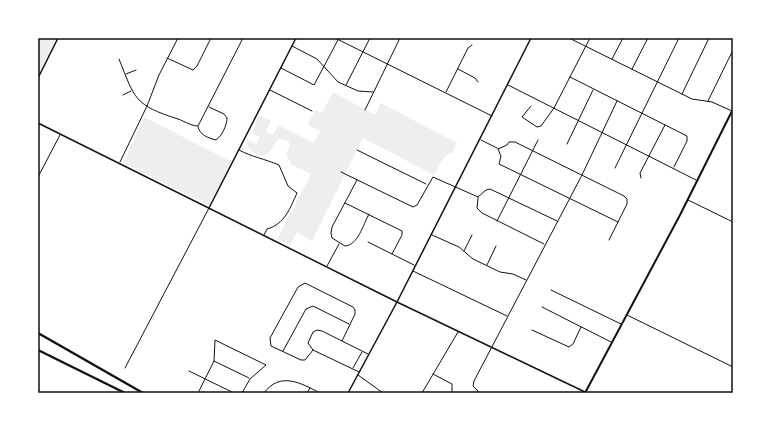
<svg xmlns="http://www.w3.org/2000/svg" width="771" height="431" font-family="Spectral,serif">
	<style>
		.green { fill: #eee }
		.lines { fill: none; stroke-linecap: round; stroke-linejoin: round }
		.minor { stroke: #111; stroke-width: 1 }
		.tertiary { stroke: #111; stroke-width: 1.5 }
		.secondary { stroke: #111; stroke-width: 1.5 }
		.primary { stroke: #111; stroke-width: 2 }
		.motorway { stroke: #111; stroke-width: 2.5 }
		.neatline { fill: none; stroke: #111; stroke-width: 1.5 }
	</style>
	<rect width="100%" height="100%" fill="#fff"/>
	<g class="green">
		<path d="M38,38H56L38,75Z"/>
		<path d="M333,92L375,115L381,103L457,143L452,153C442,155 439,167 434,175L363,138L312,241L297,232L290,245L277,239L311,174L292,165L286,154L290,145L288,141L278,139L269,153L262,156L252,152L246,143L247,140L256,144L260,137L252,132L259,115L271,121L266,131L273,135L278,125L314,143L320,131L308,125L315,110L322,113Z"/>
		<path d="M144,117L232,162L209,205L123,163Z"/>
	</g>
	<g class="lines">
		<g class="minor">
			<path d="M335,38L492,116"/>
			<path d="M569,38L692,99L712,102L732,111"/>
			<path d="M292,46L317,59L338,82L358,91L373,92"/>
			<path d="M167,58L193,70L197,66L211,38"/>
			<path d="M119,59C135,99 134,105 178,119C184,121 191,126 198,126"/>
			<path d="M612,59L623,38"/>
			<path d="M281,68L314,85L339,38"/>
			<path d="M458,69L475,78L478,82"/>
			<path d="M632,69L648,38"/>
			<path d="M126,74L136,70"/>
			<path d="M570,77L687,136V141L674,167"/>
			<path d="M346,85L370,38"/>
			<path d="M508,85L696,180"/>
			<path d="M270,90L312,111"/>
			<path d="M446,92L468,48L472,45"/>
			<path d="M682,94L709,38"/>
			<path d="M123,95L131,91"/>
			<path d="M708,101L733,50"/>
			<path d="M531,106L522,117L537,127L541,126L554,108L590,38"/>
			<path d="M365,110L400,38"/>
			<path d="M198,126L243,38"/>
			<path d="M198,127C200,135 208,138 216,140C222,136 227,125 227,118L224,114L209,107"/>
			<path d="M481,140L497,148"/>
			<path d="M567,144L593,90"/>
			<path d="M498,149L507,145L509,142H515L624,196L627,199V204L609,240"/>
			<path d="M498,149L501,156L499,164L618,222"/>
			<path d="M239,150C252,157 265,159 279,165L288,186L297,193C290,208 285,224 267,229L264,235"/>
			<path d="M357,150L426,184"/>
			<path d="M120,162L147,106L159,75L178,38"/>
			<path d="M615,168L679,38"/>
			<path d="M341,172L413,207L417,205L433,177L478,197"/>
			<path d="M38,177L60,135"/>
			<path d="M641,178L640,173L665,125"/>
			<path d="M357,180L332,227L331,233L332,238L345,246C358,245 363,225 369,214"/>
			<path d="M478,197L486,190L490,189L557,221"/>
			<path d="M478,198L477,208L482,213L544,244"/>
			<path d="M688,200L733,222"/>
			<path d="M345,203L402,231V235L392,254"/>
			<path d="M497,221L538,140"/>
			<path d="M432,235L459,247L473,259L500,272L513,274L526,280"/>
			<path d="M368,242L414,265"/>
			<path d="M464,251L472,235"/>
			<path d="M487,265L496,246"/>
			<path d="M327,266L339,244"/>
			<path d="M413,271L507,316"/>
			<path d="M551,290L621,324"/>
			<path d="M542,307L611,342"/>
			<path d="M627,315L733,367"/>
			<path d="M532,330L569,347L573,344L581,327"/>
			<path d="M313,350L305,360H301L271,346L270,338L298,287L305,283L353,307L355,310V314L342,341"/>
			<path d="M283,351L306,309L313,306L349,324"/>
			<path d="M214,361L249,378"/>
			<path d="M125,368L209,208"/>
			<path d="M353,368L362,352"/>
			<path d="M189,371L234,393"/>
			<path d="M359,372L313,350L308,343L313,332L317,330L322,331L368,354"/>
			<path d="M433,374L452,384V393"/>
			<path d="M358,375L383,393"/>
			<path d="M189,393H190"/>
			<path d="M198,393L214,361L215,340L266,365L250,379L242,393"/>
			<path d="M264,393C280,371 301,383 320,393"/>
			<path d="M307,393L310,388"/>
			<path d="M422,393L458,332"/>
			<path d="M478,393V391L473,386L474,381L582,175L617,101"/>
		</g>
		<g class="tertiary">
			<path d="M38,78L58,38"/>
			<path d="M209,208L296,38"/>
			<path d="M348,393L397,302L531,38"/>
		</g>
		<path class="secondary" d="M38,123L397,302L585,392"/>
		<path class="primary" d="M585,393L680,215L733,109"/>
		<g class="motorway">
			<path d="M38,333L143,393"/>
			<path d="M38,350L125,393"/>
		</g>
	</g>
	<rect width="771" height="431" fill="none" stroke="#ffffff" stroke-width="78"/>
	<rect x="39" y="39" width="693" height="353" class="neatline"/>
</svg>
